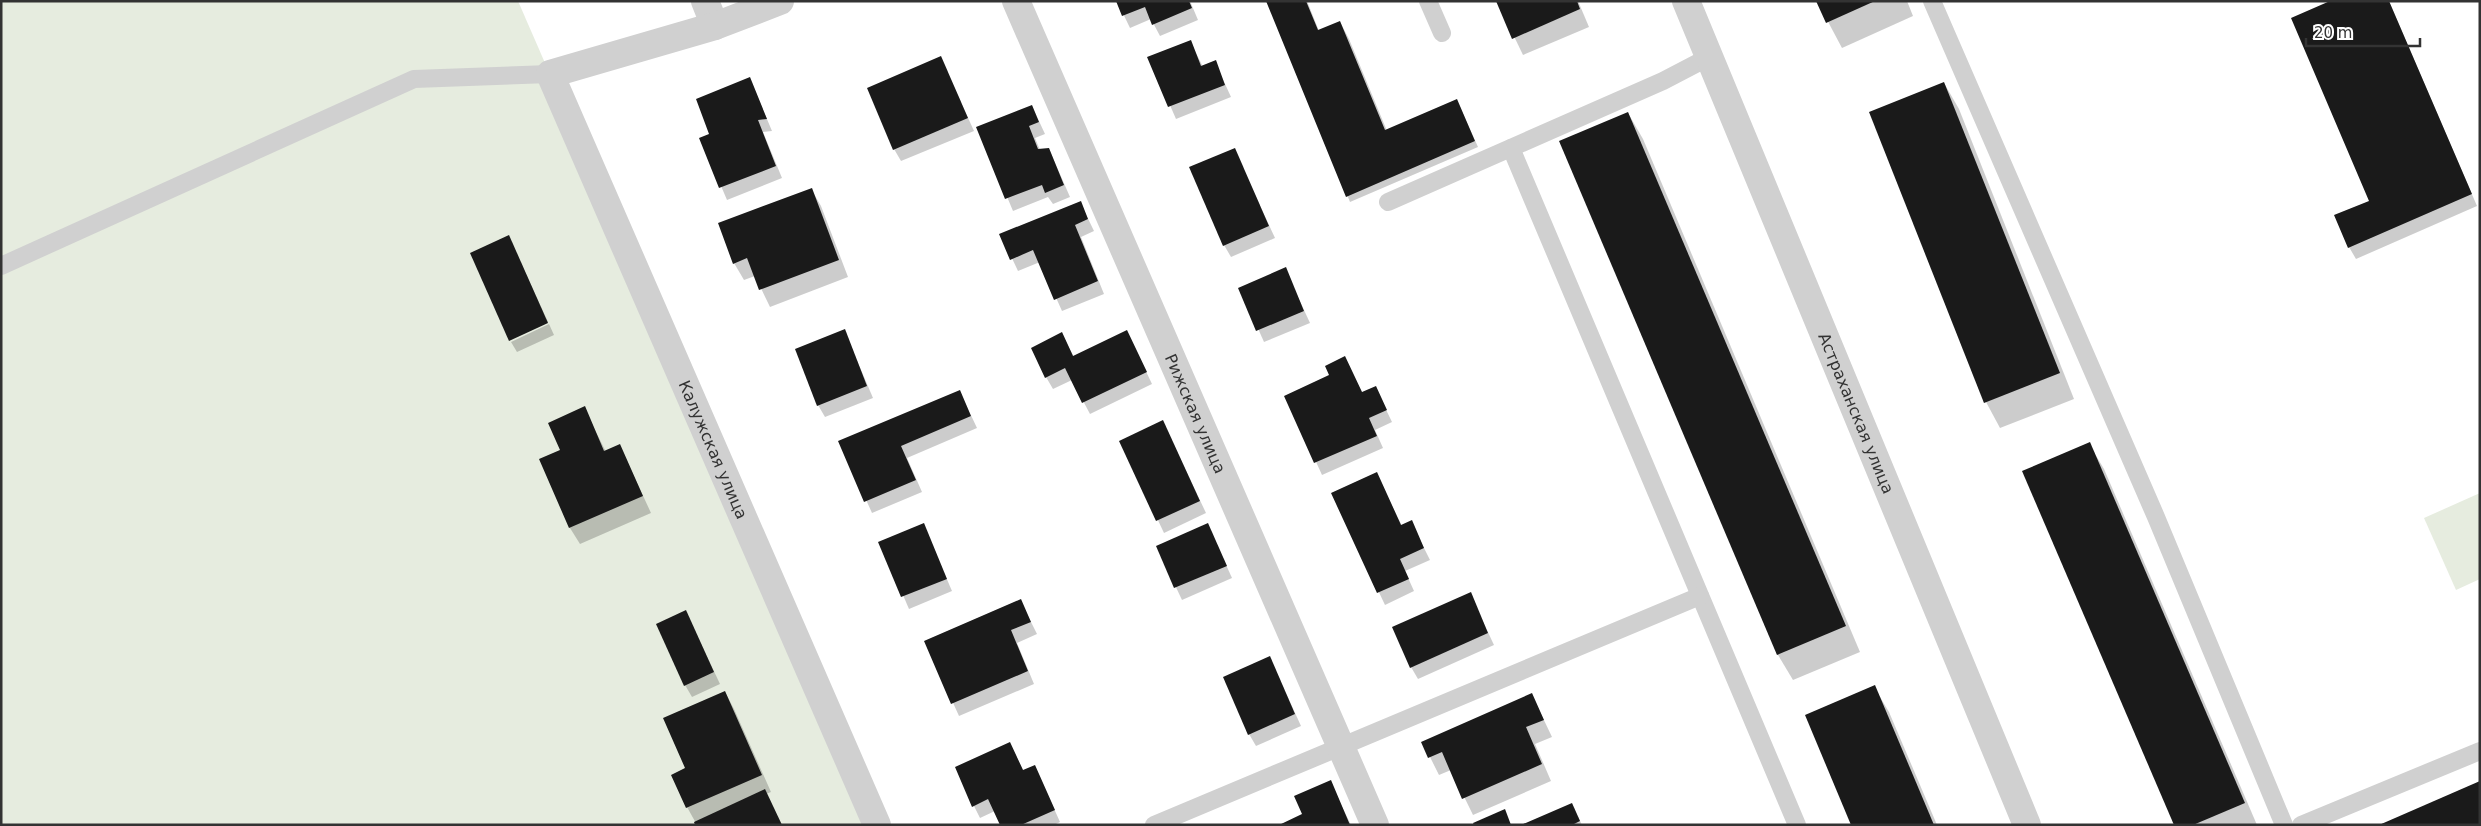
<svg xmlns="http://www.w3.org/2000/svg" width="2481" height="826" font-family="'DejaVu Sans',sans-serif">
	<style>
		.green { fill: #e6ecdf }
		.shadow { fill: #0003 }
		.building { fill: #1a1a1a }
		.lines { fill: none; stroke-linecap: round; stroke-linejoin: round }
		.service { stroke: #d0d0d0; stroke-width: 18 }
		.minor { stroke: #d0d0d0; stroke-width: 28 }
		.labels { text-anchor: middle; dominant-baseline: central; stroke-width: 5; stroke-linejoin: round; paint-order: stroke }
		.street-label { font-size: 16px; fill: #333; stroke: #fff }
	</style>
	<rect width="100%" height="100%" fill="#fff"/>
	<g class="green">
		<path d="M1,1H518L877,825H1Z"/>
		<path d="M2480,493V579L2456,590L2424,518Z"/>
	</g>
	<g class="shadow">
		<path d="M1117,1H1190L1198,20L1160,36L1151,19L1130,28Z"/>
		<path d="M1267,1H1307L1319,31L1340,22L1349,39L1387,131L1460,107L1478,147L1350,202Z"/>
		<path d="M1497,1H1578L1589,27L1523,55Z"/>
		<path d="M1817,1H1907L1913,16L1842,48Z"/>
		<path d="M2389,1L2477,206L2356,259L2349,247L2370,201Z"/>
		<path d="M1190,41L1203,67L1215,62L1231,97L1176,119L1149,57Z"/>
		<path d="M941,58L974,131L901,161L894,149Z"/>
		<path d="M750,79L772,131L763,132L782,178L727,200L701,139L711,134Z"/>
		<path d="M1944,83L1959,109L2074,399L2000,428L1986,402Z"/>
		<path d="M1032,106L1045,134L1035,138L1040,150L1049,149L1070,197L1053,204L1048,197L1013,211L978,128Z"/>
		<path d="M1628,113L1643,139L1860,652L1793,680L1778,655L1561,142Z"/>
		<path d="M1234,149L1275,238L1231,257L1224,245Z"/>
		<path d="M811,189L821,206L848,277L770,307L755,276L744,280L734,263Z"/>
		<path d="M1080,202L1094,231L1081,237L1104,294L1062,311L1040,262L1018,271L1001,235Z"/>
		<path d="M509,237L548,322L510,339Z"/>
		<path d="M1285,269L1310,323L1264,342L1240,288Z"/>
		<path d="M549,324L554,335L517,352L511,342Z"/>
		<path d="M844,330L873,398L825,417L818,405Z"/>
		<path d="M1062,334L1074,357L1133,344L1152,384L1090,414L1072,380L1053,389L1046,377Z"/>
		<path d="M1345,358L1362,393L1375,387L1392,422L1375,430L1383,448L1322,475L1286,396L1331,376Z"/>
		<path d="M960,392L977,428L907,458L922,492L872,513L840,442Z"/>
		<path d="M584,408L606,452L620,446L651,513L580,544L570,528L541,460L561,450Z"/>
		<path d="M1163,422L1206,513L1164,533L1121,442Z"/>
		<path d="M2089,444L2104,469L2257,825H2175Z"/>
		<path d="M1376,473L1402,526L1411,522L1430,560L1405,571L1414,591L1385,605L1332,493Z"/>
		<path d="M923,524L952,591L909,609L880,542Z"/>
		<path d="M1208,525L1232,578L1182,600L1157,547Z"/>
		<path d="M1470,594L1494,645L1418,679L1411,667Z"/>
		<path d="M1020,600L1037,634L1017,643L1034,684L959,716L925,641Z"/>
		<path d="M686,612L720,684L692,697L685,685Z"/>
		<path d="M1270,658L1301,726L1256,746L1249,734Z"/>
		<path d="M1874,687L1889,712L1937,825H1853Z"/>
		<path d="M725,692L734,709L771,792L766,794L782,825H697L687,807V769Z"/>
		<path d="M1532,695L1552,737L1535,744L1551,781L1473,815L1451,770L1439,775L1423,743Z"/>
		<path d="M1010,744L1024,772L1035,766L1060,822L1054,825H1001L995,811L980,818L974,806Z"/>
		<path d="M1330,782L1351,825H1282L1304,815Z"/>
		<path d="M1572,804L1582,825H1524Z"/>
	</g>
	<g class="building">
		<path d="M1116,1H1189L1192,8L1152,25L1145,7L1122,16Z"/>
		<path d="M1266,1H1306L1318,30L1340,21L1385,130L1457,99L1475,141L1346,197Z"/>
		<path d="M1496,1H1577L1580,9L1512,39Z"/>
		<path d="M1816,1H1875L1826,23Z"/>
		<path d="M2330,1H2389L2472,194L2348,248L2334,215L2369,201L2291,18Z"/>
		<path d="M1191,40L1201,66L1216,60L1225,85L1168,107L1147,57Z"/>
		<path d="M941,56L968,118L893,150L867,88Z"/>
		<path d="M750,77L767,119L758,120L776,166L719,188L699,138L709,134L696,99Z"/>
		<path d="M1944,82L2060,373L1984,403L1869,112Z"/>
		<path d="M1032,105L1039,122L1029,126L1038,149L1049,148L1064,185L1045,193L1042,185L1005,199L976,127Z"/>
		<path d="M1628,112L1846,626L1777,655L1559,141Z"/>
		<path d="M1235,148L1269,226L1223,246L1189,167Z"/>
		<path d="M812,188L839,260L759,290L747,258L733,264L718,223Z"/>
		<path d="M1081,201L1088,219L1075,225L1098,281L1054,300L1033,250L1010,260L999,234Z"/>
		<path d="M509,235L548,323L509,341L470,253Z"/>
		<path d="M1286,267L1304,311L1256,331L1238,288Z"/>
		<path d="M845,329L867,386L817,406L795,349Z"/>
		<path d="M1127,330L1147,372L1082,403L1065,368L1045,378L1031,348L1062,332L1073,356Z"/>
		<path d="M1345,356L1362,392L1376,386L1387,410L1369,418L1377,436L1314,463L1284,396L1329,375L1325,366Z"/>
		<path d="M960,390L971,416L901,446L916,480L864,502L838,441Z"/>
		<path d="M585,406L604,451L620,444L643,496L569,528L539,459L560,450L548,423Z"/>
		<path d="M1163,420L1200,501L1156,521L1119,441Z"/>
		<path d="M2090,442L2245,803L2193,825H2174L2022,471Z"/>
		<path d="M1377,472L1401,525L1412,520L1424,548L1400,559L1409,579L1377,593L1331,493Z"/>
		<path d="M924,523L947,579L901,597L878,542Z"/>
		<path d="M1208,523L1227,566L1174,588L1156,546Z"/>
		<path d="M1471,592L1488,633L1410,668L1392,627Z"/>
		<path d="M1021,599L1031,622L1011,630L1028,671L951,704L924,641Z"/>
		<path d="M686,610L714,672L684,686L656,624Z"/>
		<path d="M1270,656L1295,714L1248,735L1223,677Z"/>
		<path d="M1875,685L1934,825H1851L1805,715Z"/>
		<path d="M725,691L762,775L686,808L671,775L685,768L663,718Z"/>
		<path d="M1532,693L1544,720L1526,727L1542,764L1462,799L1442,752L1428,758L1421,742Z"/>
		<path d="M1010,742L1023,770L1035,765L1055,810L1021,825H1000L988,799L972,807L955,767Z"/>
		<path d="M1331,780L1350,825H1279L1302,814L1294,796Z"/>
		<path d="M2480,781V825H2379Z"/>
		<path d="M765,789L782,825H695L694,822Z"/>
		<path d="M1572,803L1580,821L1572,825H1521Z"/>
		<path d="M1505,809L1511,825H1474L1473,823Z"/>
	</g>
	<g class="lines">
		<g class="service">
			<path d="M1428,1L1442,33"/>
			<path d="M1932,1L2156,517L2284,825"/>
			<path d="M1511,148L1797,825"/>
			<path d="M1388,202L1663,81L1709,57"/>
			<path d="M1,266L414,79L550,74"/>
			<path d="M1154,825L1700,596"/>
			<path d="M2301,825L2480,751"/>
		</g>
		<g class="minor">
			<path d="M705,1L715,26"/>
			<path id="s1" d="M780,1L715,26L550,74L877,825"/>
			<path id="s2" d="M1016,1L1375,825"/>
			<path id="s3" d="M1686,1L2027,825"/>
		</g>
	</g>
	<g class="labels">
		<g class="street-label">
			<text stroke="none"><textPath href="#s2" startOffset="450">Рижская улица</textPath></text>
			<text stroke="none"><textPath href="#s3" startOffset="446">Астраханская улица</textPath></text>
			<text stroke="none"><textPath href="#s1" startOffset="651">Калужская улица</textPath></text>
		</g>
	</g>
	<rect width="2481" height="826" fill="none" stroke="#333333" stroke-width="5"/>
	<path d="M2306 38v8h114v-8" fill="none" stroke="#333333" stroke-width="2.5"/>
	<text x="2314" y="38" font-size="15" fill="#333333" stroke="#ffffff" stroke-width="4" paint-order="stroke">20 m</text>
</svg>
